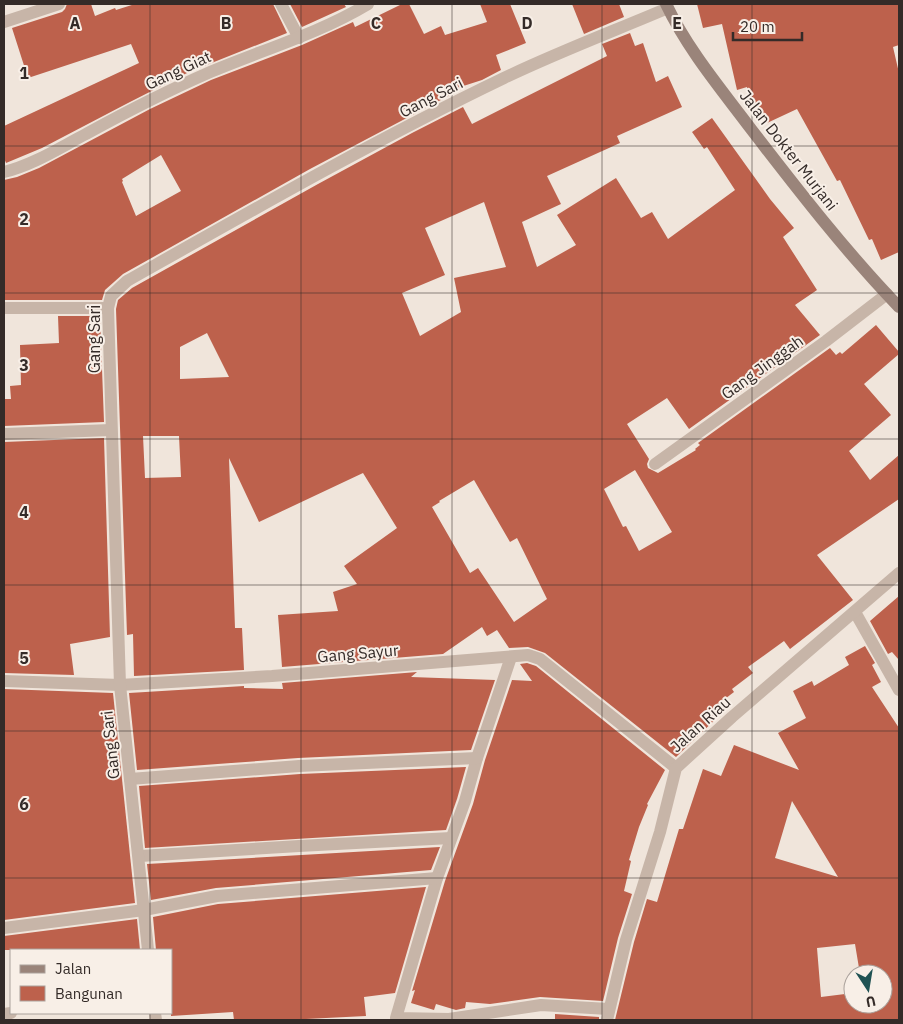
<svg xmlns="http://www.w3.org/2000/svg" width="903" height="1024" font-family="'IBM Plex Sans',sans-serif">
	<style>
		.building { fill: #bd614c; fill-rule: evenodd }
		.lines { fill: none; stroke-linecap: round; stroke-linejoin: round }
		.street { stroke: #c7b5a8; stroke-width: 12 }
		.secondary { stroke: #9a847a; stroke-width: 12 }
		.grid { fill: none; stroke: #342b28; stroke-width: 1; stroke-opacity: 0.55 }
		.labels { text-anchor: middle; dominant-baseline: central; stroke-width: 4; stroke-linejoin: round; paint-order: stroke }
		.street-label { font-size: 16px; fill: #342b28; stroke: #f8efe7 }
		.grid-label { font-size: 16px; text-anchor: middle; font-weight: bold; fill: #342b28; stroke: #f8efe7; stroke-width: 4; stroke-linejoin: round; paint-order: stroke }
	</style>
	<rect width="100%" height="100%" fill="#f0e5db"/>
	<g class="building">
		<path d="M67,4H91L95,16L115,8L116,10L135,4H273L287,33L189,72L128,103L42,148L6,163L4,158V126L139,63L131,44L28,78L12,28L62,12L65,9Z"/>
		<path d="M290,4H344L346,7L302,27Z"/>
		<path d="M402,4H409L424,34L441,26L445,35L487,22L480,4H510L526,43L496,55L501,70L482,80L454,89L456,92L310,169L123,274L105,290L102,300H4V180L17,177L39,168L150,109L211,80L302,45L353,22L355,27ZM161,155L181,191L136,216L122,182L123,181L122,179Z"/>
		<path d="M572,4H619L624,17L584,34Z"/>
		<path d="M697,4H899V45L893,47L899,73V252L881,260L872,239L869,240L840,180L837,181L797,109L767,123L760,107L752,108L747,87L737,90L722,24L703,28Z"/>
		<path d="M630,33L635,46L643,43L656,82L668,76L682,107L617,136L620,143L547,176L561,204L522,222L537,267L576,245L557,215L616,178L641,218L652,212L668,239L735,190L707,147L704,149L692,132L712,118L770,199L794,228L783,237L817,290L795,305L820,335L689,429L667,398L627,424L649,459L647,464L648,468L658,473L696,450L695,449L700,445L698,443L830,348L836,355L840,352L842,354L876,325L899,352V354L864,384L891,415L849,451L870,480L899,455V499L817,555L853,600L790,649L784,641L748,667L753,673L732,689L734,692L713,708L720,715L676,757L545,653L528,647L509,648L497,630L487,636L482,627L443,654L282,667L278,615L338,611L333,592L357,584L344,566L397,528L363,473L259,522L229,458L235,628H242L244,670L134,676L133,634L127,635L116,309L118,300L132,288L318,184L412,133L463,107L472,124L607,56L602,44ZM484,202L506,267L454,278L461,312L420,336L402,293L445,275L425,228ZM207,333L229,377L180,379V347ZM143,436H179L181,477L145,478ZM635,470L672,532L639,551L626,526L623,527L604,489ZM474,480L510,542L517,538L547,599L514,622L478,568L470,573L432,507L440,502L439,501Z"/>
		<path d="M58,316H100L104,422L4,426V399H11L10,386L21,385L20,345L59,343Z"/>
		<path d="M104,438L110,637L70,644L74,675L4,673V442Z"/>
		<path d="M899,596V660L892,652L888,654L870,621Z"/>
		<path d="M865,646L875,663L872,665L881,682L872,687L899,728V1020H615L634,942L647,899L657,902L679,829H683L703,769L721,776L734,745L799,770L778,733L806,718L793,691L812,681L814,686L849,665L845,657ZM792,801L838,877L775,858ZM855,944L860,974H883V1004H853V993L821,997L817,948Z"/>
		<path d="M527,663L536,666L665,770L647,804L648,805L639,827L629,860L631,861L624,891L632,894L618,938L603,1001L540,997L490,1004L466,1002L465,1008L456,1010L436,1004L434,1010L411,1003L415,990L412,991L445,881L473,804L485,760L512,680L532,681L520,664Z"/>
		<path d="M417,672L411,677L495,680L471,750L298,758L137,770L129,693L244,686V688L283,689L282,683Z"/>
		<path d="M4,689L113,693L135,903L4,920Z"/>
		<path d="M466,767L457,799L446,830L145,848L139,786L300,774Z"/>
		<path d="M440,847L431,870L216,888L151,900L147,864Z"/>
		<path d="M426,887L395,993L364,997L366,1016L286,1020H234L233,1012L171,1016V950H156L153,917L218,904Z"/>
		<path d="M137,919L140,950H4V936Z"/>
		<path d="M555,1014L599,1017V1020H555Z"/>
	</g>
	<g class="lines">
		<g class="street">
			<path d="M281,4L299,38"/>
			<path d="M4,22L59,4"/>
			<path d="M4,172C33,165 59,148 86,134C126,112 167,91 208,73C262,50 318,34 368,4"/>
			<path d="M4,308H108"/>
			<path d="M4,434L111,430"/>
			<path d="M655,464L826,341L887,294"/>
			<path d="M855,612L899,690"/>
			<path d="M511,657L477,758L465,801L437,878L396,1018L449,1019L541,1005L608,1009"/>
			<path d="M4,681L120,685L272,676L528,655L540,659L676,768"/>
			<path d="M130,779L299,766L477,758"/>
			<path d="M140,856L299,846L451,838"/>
			<path d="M4,928L144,910L217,896L437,878"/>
			<path d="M148,950L120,685L108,308L111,296L127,281C251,211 375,140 504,78C558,52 614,31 668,8"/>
			<path d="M155,1013L156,1020"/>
			<path d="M4,1014L11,1013"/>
			<path d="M607,1020L626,940L660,832L676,768L732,717L899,573"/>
		</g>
		<path class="secondary" d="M666,4C688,50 721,89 751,129C798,190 846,252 899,307"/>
	</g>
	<path class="grid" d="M150,4V950M301,4V1020M452,4V1020M602,4V1020M752,4V1020M4,146H899M4,293H899M4,439H899M4,585H899M4,731H899M4,878H899M150,1013V1020"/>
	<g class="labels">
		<g class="street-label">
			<text transform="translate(178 70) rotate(-25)">Gang Giat</text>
			<text transform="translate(431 97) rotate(-27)">Gang Sari</text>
			<text transform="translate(789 150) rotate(52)">Jalan Dokter Murjani</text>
			<text transform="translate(94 339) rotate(-90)">Gang Sari</text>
			<text transform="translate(762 367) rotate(-36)">Gang Jinggah</text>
			<text transform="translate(358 653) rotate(-5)">Gang Sayur</text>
			<text transform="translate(700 724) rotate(-42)">Jalan Riau</text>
			<text transform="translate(110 745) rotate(-96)">Gang Sari</text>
		</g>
	</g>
	<g class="grid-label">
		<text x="75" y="29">A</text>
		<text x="226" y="29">B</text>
		<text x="376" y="29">C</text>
		<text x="527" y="29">D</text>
		<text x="677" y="29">E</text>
		<text x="24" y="79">1</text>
		<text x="24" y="225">2</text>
		<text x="24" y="371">3</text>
		<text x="24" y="518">4</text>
		<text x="24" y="664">5</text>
		<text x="24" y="810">6</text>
	</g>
	<rect width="903" height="1024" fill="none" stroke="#342b28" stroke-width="10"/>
	<rect x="10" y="949" width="162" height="65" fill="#f8efe7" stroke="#aaa19b"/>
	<rect x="20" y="965" width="25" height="8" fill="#9a847a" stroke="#aaa19b"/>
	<text x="55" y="974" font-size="15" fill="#342b28">Jalan</text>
	<rect x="20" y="986" width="25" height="15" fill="#bd614c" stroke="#aaa19b"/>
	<text x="55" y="999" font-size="15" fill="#342b28">Bangunan</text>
	<g transform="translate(868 989) rotate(168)"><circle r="24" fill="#f8efe7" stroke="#aaa19b"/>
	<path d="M0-4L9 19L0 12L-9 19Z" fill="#205253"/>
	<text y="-8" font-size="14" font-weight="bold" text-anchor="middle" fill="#342b28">U</text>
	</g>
	<path d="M733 32v8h69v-8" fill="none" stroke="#342b28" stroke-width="2.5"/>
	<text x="740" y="32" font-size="15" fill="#342b28" stroke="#f8efe7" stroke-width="4" paint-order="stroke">20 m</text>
</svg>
